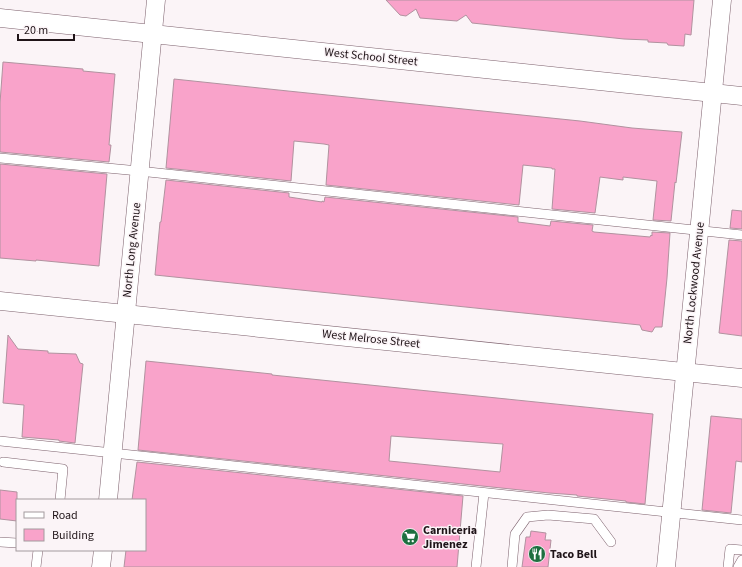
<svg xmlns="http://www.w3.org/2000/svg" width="742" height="567" font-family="'Source Sans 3',sans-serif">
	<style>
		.building { fill: #f9a3ca; stroke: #b1929f; fill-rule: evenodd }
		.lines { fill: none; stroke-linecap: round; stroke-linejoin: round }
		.service-casing { stroke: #7d616d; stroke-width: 10 }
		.minor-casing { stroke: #7d616d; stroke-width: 19 }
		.service { stroke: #fff; stroke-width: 9 }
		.minor { stroke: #fff; stroke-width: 18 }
		.labels { text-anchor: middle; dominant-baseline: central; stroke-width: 3; stroke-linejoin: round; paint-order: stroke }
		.street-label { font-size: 12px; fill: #1f1418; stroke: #fbf4f7 }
		.poi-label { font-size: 12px; font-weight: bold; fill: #1f1418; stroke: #fbf4f7; text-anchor: start }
	</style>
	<rect width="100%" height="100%" fill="#fbf4f7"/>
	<g class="building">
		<path d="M386,0H694L691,35L685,34L684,46L668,45L667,43L648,42V40L624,39L472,23L466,15L457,21L420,18L416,9L406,16L400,15Z"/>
		<path d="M3,62L83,69V71L115,74L109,145H111L109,162L0,152V103Z"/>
		<path d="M174,79L288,91L580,121L632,128L682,132L676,183L675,182L671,221L653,220L657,181L623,177V180L600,177L595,213L552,209L555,169H552V168L523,165L519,205L326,185L329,145L324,144L294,141L291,181L166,168Z"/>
		<path d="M0,164L107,174L99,266L36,260V261L0,258Z"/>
		<path d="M166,180L289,193V197L322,202V201L324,202L325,197L518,217V222L550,226L551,221L593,225L592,231L594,232L650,237L651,235L652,236V232L670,233L667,278L662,327H655L652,332L642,330L640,325L155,275L160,222H161Z"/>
		<path d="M732,210L742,211V229L730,228Z"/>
		<path d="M729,240L742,241V336L719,333Z"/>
		<path d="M8,335L18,349L48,351V353L76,354L80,363L83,364L75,443L59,441V440L22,437L24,405L3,403Z"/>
		<path d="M146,361L272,374V375L653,414L645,504L626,502V501L577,496V495L549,493L138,450ZM391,436L503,444L500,472L389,461Z"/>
		<path d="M711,416L742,419V462L736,461L731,513L702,510Z"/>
		<path d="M137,462L463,496L457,567H124L126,550H145V500H132Z"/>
		<path d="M0,490L17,492V521L0,519Z"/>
		<path d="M531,531L546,533L545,540H551L548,567H522L526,537H530Z"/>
	</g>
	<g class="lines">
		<g class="service-casing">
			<g id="service">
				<path d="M0,158L139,171L742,235"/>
				<path d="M0,441L742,520"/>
				<path d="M3,462L63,469L60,500"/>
				<path d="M0,542L17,543"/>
				<path d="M36,567L38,550"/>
				<path d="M476,567L484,493"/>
				<path d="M512,567L515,534L527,517L548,515L594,519L611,542"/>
				<path d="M728,567L730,549L742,550"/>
				<path d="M738,567L742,560"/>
			</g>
		</g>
		<g class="minor-casing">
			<g id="minor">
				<path d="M0,18L742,96"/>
				<path d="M0,301L742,378"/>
				<path d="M108,500L156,0"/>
				<path d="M101,567L103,550"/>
				<path d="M666,567L722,0"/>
			</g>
		</g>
		<use href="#service" class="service"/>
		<use href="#minor" class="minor"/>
	</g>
	<defs>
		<g id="supermarket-disc" transform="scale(0.9)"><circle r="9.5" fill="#1e6f40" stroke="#fbf4f7"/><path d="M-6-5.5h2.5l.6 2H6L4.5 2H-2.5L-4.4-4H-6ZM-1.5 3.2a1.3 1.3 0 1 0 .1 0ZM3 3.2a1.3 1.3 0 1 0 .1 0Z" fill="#fff"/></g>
		<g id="restaurant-disc" transform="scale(0.9)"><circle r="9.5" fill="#1e6f40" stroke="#fbf4f7"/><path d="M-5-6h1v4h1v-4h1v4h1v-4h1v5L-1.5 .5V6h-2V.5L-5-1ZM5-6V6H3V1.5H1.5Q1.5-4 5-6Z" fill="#fff"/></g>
	</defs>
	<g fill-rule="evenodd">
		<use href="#supermarket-disc" x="410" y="537"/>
		<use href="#restaurant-disc" x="537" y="554"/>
	</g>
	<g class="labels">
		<g class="street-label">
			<text transform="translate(371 57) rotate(6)">West School Street</text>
			<text transform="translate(132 250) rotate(-84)">North Long Avenue</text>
			<text transform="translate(694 283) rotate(-84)">North Lockwood Avenue</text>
			<text transform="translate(371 339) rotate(6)">West Melrose Street</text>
		</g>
		<g class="poi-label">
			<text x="423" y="530">Carniceria<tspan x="423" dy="14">Jimenez</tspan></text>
			<text x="550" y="554">Taco Bell</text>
		</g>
	</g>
	<rect x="16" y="499" width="130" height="52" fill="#fbf4f7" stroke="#a39a9e"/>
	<rect x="24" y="512" width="20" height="6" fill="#ffffff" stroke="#a39a9e"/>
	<text x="52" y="519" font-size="12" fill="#1f1418">Road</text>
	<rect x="24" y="529" width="20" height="12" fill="#f9a3ca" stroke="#a39a9e"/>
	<text x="52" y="539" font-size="12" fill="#1f1418">Building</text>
	<path d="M18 34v6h56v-6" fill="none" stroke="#1f1418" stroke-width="2"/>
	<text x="24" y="34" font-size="12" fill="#1f1418" stroke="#fbf4f7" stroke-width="3" paint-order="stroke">20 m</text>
</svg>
